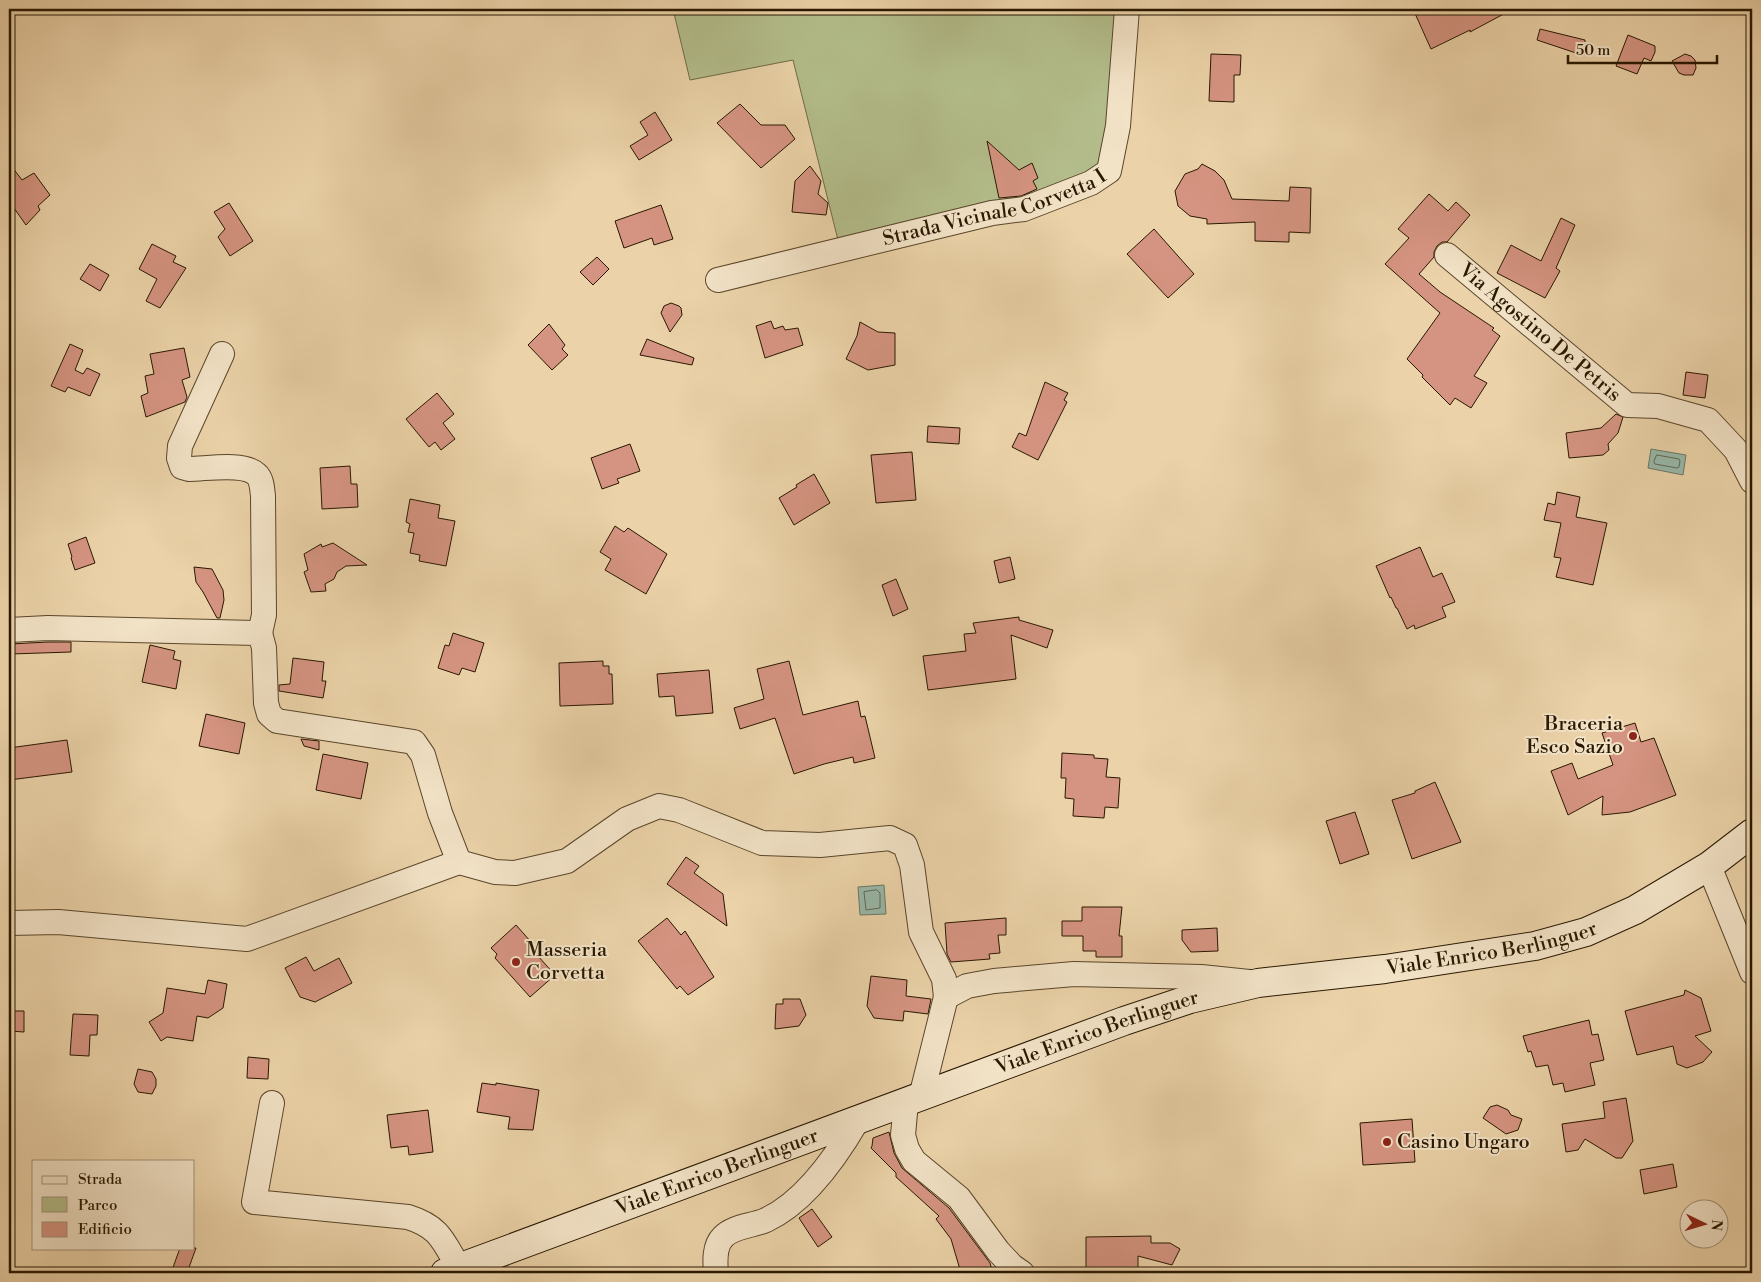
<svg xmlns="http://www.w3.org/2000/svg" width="1761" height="1282" font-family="'Libre Bodoni',serif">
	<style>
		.green { fill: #b3bd8b; stroke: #6e6a46 }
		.water { fill: #98b8a9; stroke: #6c7865 }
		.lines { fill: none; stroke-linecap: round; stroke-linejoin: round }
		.shore { stroke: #606854; stroke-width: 1 }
		.building { fill: #d59481; stroke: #291800 }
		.street-casing { stroke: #5a462a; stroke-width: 26 }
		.secondary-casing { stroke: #291800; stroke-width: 30 }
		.street { stroke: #f2e2c6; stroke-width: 24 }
		.secondary { stroke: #f2e2c6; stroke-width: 28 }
		.poi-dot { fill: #8f2418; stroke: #f2e2c6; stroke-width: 2 }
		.labels { text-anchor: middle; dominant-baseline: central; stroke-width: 4; stroke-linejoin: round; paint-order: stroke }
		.street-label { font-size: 20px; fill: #291800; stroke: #f2e2c6 }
		.poi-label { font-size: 20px; fill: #291800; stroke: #f2e2c6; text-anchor: start }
	</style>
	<rect width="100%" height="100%" fill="#ebd2a8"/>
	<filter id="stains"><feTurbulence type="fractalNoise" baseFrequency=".004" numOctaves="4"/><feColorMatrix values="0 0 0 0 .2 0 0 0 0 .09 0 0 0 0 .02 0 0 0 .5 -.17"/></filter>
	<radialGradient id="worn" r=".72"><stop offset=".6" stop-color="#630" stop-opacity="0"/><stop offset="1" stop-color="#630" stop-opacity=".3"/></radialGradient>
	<path class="green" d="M673,9H1121L1110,165L1079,181L838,240L793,60L690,80Z"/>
	<g class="water">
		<path d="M1651,449L1686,455L1683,475L1648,468Z"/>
		<path d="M884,885L886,914L860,915L858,887Z"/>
	</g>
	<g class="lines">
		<g class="shore">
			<path d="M1657,455L1679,459L1680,461L1679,467L1677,468L1655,464L1654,462Z"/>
			<path d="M877,890L880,893V908L866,910L864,892Z"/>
		</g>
	</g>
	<g class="building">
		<path d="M1413,9H1513L1470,32V30L1431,49Z"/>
		<path d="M1540,29L1585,40V54L1576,53L1537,40Z"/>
		<path d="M1628,35L1655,46V52L1651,61L1644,58L1637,74L1616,66Z"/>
		<path d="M1211,54L1241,55L1240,75H1234V102L1209,101Z"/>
		<path d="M1685,54L1691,56L1695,60L1696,68L1693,75H1684L1679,73L1672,61Z"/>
		<path d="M740,104L761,125H785L795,139L761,168L717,123Z"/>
		<path d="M655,112L672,140L639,160L630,146L648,135L640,122Z"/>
		<path d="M987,141L1019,170L1032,163L1038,178L1033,181L1037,189L1021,196L999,198Z"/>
		<path d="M9,163L22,180L34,173L50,195L38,206L40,210L26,225L9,201Z"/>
		<path d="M1202,164L1215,171L1224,180L1232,199L1289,201L1290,187L1311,188L1310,233L1289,232V242L1255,241V222L1207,224V219L1190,216L1178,206L1175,191L1185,174L1198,169Z"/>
		<path d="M810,166L821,181L818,194L828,203L826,215L792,212L795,181Z"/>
		<path d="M1429,194L1448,211L1456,202L1470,215L1447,242H1442L1437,246L1434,252V257L1419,274L1440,292L1494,328L1492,330L1500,336L1474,376L1487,383L1471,408L1455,398L1450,405L1422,377L1423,375L1407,359L1440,313L1385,264L1409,238L1398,229Z"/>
		<path d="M229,203L253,241L230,256L218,237L225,229L214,212Z"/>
		<path d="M661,205L673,239L654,245L652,238L624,248L615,221Z"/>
		<path d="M1561,218L1575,225L1556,268L1560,271L1545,298L1497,273L1511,245L1541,261Z"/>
		<path d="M1154,229L1194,274L1168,298L1127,254Z"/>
		<path d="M152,244L176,256L173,262L186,268L160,308L146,301L157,279L139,269Z"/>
		<path d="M597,257L609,269L593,285L580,272Z"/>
		<path d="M90,264L109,275L100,291L80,279Z"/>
		<path d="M671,303L679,306L681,308L682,315L670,332L661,313L664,306Z"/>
		<path d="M771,321L774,329L783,326L785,330L798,328L803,345L765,358L756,326Z"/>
		<path d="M860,322L878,332L895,333V365L868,370L846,359L857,336Z"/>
		<path d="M549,324L565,345L562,349L568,355L552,370L528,345Z"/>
		<path d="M647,339L694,358L692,365L640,355Z"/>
		<path d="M70,344L83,350L75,370L83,374L87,368L100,374L90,396L68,387L65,392L51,386Z"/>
		<path d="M184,348L190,377L182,380L187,397L185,402L146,417L141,396L148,393L145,376L154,374L150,354Z"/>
		<path d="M1686,372L1708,375L1705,398L1683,395Z"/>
		<path d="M1045,382L1068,393L1064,400L1067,402L1038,460L1012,447L1019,433L1026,436Z"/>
		<path d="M437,393L454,414L443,423L455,439L441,450L435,442L429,447L406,419Z"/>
		<path d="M1616,414L1623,417L1618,433L1608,444L1609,450L1603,455L1569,458L1566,433L1601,428Z"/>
		<path d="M928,426L960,428L959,444L927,442Z"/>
		<path d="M630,444L640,471L617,479L619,483L602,489L591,458Z"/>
		<path d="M912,452L916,500L876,503L871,455Z"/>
		<path d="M350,466L351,484H357L358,507L322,509L320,468Z"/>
		<path d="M814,474L830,503L794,525L779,498L797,487L796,485Z"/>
		<path d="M1557,492L1580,497L1576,517L1607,523L1593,585L1556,577L1561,558L1554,557L1561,523L1544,520L1548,503L1555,505Z"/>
		<path d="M410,499L440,505L438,518L455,521L446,566L419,561L420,555L410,553L414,533L408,532L410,524L406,522Z"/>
		<path d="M615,526L624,532L628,528L667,554L646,594L605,570L611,559L600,552Z"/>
		<path d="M86,537L95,563L75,570L71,558L72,557L68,544Z"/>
		<path d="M333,543L367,565L346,566L337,572L334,579L325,584L326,591L311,592L304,572L308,570L304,554L321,544L322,547Z"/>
		<path d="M1420,547L1433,577L1442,573L1455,602L1442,607L1446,617L1415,629L1414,625L1407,629L1397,608H1396L1391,597L1390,598L1376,566Z"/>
		<path d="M1010,557L1015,579L999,583L994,561Z"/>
		<path d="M194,567L212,569L223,590L224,600L220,618H217L203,592L196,582Z"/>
		<path d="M896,579L908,609L893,616L882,585Z"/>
		<path d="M1019,617V620L1053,630L1047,648L1011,635L1016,679L928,690L923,656L966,651L964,634L976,633L973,623Z"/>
		<path d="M453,633L484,643L475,672L462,668L459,675L438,668L445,645L449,646Z"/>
		<path d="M48,642H71V652L11,654L10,644Z"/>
		<path d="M150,645L175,651L173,659L181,661L176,689L142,682Z"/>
		<path d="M293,658L324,662L322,681H326L323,698L279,691V685L290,684Z"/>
		<path d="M603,661V666H609V674H612L613,704L560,706L559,663Z"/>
		<path d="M789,661L803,715L858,701L861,717L865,716L875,758L854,763L853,757L824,764L794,774L775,718L740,729L734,708L764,699L757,669Z"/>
		<path d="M709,670L713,713L676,716L674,696L659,697L657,674Z"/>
		<path d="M206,714L245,723L239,754L199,746Z"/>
		<path d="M1635,723L1641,742L1654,738L1676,795L1630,812L1602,815L1603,796L1568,815L1551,771L1572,763L1578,779L1613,765L1602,733Z"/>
		<path d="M301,739L319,741V750L304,746Z"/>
		<path d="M67,740L72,772L9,780V748Z"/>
		<path d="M1062,753L1094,755V758L1108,759L1106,777L1120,778L1118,808L1105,807L1104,818L1073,816L1074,799L1065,798L1066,778H1061Z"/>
		<path d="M323,754L368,763L361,799L316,790Z"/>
		<path d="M1435,782L1461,842L1412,859L1392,800L1415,793V791Z"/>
		<path d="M1355,812L1369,854L1340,864L1326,821Z"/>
		<path d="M686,857L699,866L694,873L723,894L727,926L667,884Z"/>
		<path d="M1082,907H1122L1119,936H1122V957H1096V951H1083V936H1062V921H1082Z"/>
		<path d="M667,918L681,935L685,931L714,977L688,995L680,986L677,989L638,941Z"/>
		<path d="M1006,918V935H998L1000,953L989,954L990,959L951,962L947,954L945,923Z"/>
		<path d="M516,925L532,943L529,946L555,975L530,997L495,958L497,954L491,948Z"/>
		<path d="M1217,928L1218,951L1191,952L1182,940V930Z"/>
		<path d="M306,957L314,971L339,958L352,983L315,1002L300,997L285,968Z"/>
		<path d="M871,976L907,980L906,996L931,999L928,1014L904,1011L903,1021L874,1018L867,1006Z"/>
		<path d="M208,980L227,984L223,1008L208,1018L197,1016L193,1041L167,1037L161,1041L149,1022L163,1013L167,988L205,994Z"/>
		<path d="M1685,990L1701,998L1711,1031L1695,1036L1712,1052L1703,1062L1687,1068L1677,1064L1673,1046L1637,1055L1625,1011L1684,995Z"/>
		<path d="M783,999H800L806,1015L799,1026L775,1029L776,1004H783Z"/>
		<path d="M9,1011H24V1032L9,1031Z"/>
		<path d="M73,1014L98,1015L97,1035H90L89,1056L70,1055Z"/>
		<path d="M1589,1020L1592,1035L1598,1034L1604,1060L1590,1063L1595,1085L1565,1092L1563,1083L1553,1085L1548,1065L1536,1067L1531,1051L1528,1052L1523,1036Z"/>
		<path d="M248,1057L269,1059L268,1079L247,1078Z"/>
		<path d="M138,1069L152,1072L156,1079V1086L152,1094L138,1092L134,1084Z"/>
		<path d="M482,1083L496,1085V1083L539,1090L533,1130L508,1129L510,1117L477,1112Z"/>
		<path d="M1626,1098L1633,1141L1622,1158H1616L1585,1139L1578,1150L1566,1152L1562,1124L1605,1118L1603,1102Z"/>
		<path d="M1497,1105L1508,1110L1511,1115L1522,1119L1518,1130L1506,1134L1483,1118L1490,1107Z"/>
		<path d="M428,1110L433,1152L409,1155L408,1146L391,1148L387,1115Z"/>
		<path d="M1412,1119L1415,1162L1363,1165L1360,1123Z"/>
		<path d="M889,1132L894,1153L902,1168L949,1208L990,1263L993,1273H961L951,1239L936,1219L939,1216L896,1177V1173L871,1148L872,1146L873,1138Z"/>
		<path d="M1673,1164L1677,1187L1644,1194L1640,1170Z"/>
		<path d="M812,1209L832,1237L818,1247L799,1218Z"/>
		<path d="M1151,1236V1243H1170L1180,1249L1172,1265L1138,1256V1273H1086V1237Z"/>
		<path d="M180,1248H196L187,1273H171Z"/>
	</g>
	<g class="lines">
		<g class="street-casing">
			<g id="street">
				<path id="s1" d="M1447,255L1627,405L1658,406L1708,420L1736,450L1752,481"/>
				<path id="s2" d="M718,280L992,213L1024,209L1091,183L1109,171L1118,126L1127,9"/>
				<path d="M222,354L180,446L179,458L182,467L189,469C206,469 243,462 256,474C262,479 262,488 263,496L264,615L260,633"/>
				<path d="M9,630L48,628L260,633L264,648L266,703L269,714L277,721L414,742L423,755L440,813L459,862L495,872L515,873L567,861L627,819L659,806L679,810L762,843L820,845L890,838L905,845L912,865L921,932L944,979L946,997L967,986L994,981L1074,974L1201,977L1249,982"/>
				<path d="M1709,866L1752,972"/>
				<path d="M9,923L58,922L247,939L459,862"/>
				<path d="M921,1097L946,997"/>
				<path d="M906,1102L903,1135L907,1149L914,1161L959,1198L998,1251L1012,1266L1022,1273"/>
				<path d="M272,1103L254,1202L408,1217C440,1227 443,1241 459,1268"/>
				<path d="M716,1273C715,1262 714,1246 723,1237C733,1226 753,1226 766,1220C805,1202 836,1157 857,1121"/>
			</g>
		</g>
		<g class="secondary-casing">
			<g id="secondary">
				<path id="s3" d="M445,1273L1124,1021L1190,999L1258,983L1385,969L1535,946L1586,932L1635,910L1709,866L1752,833"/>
			</g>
		</g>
		<use href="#street" class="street"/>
		<use href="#secondary" class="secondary"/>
	</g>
	<g class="poi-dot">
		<circle cx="1633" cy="736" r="5"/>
		<circle cx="516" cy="962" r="5"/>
		<circle cx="1387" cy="1142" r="5"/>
	</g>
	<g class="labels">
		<g class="street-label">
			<text stroke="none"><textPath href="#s2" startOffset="286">Strada Vicinale Corvetta I</textPath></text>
			<text stroke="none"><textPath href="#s1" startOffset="121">Via Agostino De Petris</textPath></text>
			<text stroke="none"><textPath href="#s3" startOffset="1100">Viale Enrico Berlinguer</textPath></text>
			<text stroke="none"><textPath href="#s3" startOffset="695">Viale Enrico Berlinguer</textPath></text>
			<text stroke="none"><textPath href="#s3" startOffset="290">Viale Enrico Berlinguer</textPath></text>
		</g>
		<g class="poi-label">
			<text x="1623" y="724" text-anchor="end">Braceria<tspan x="1623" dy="23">Esco Sazio</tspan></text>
			<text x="526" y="950">Masseria<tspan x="526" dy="23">Corvetta</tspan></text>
			<text x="1397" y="1142">Casino Ungaro</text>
		</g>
	</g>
	<rect width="1761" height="1282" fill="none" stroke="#ebd2a8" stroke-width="30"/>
	<rect x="10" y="10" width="1741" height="1262" fill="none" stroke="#291800" stroke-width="2.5"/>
	<rect x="15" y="15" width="1731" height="1252" fill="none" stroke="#291800"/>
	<rect x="32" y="1160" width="162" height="90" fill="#f2e2c6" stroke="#a29177"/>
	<rect x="42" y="1176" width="25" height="8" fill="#f2e2c6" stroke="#a29177"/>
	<text x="78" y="1184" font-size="15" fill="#291800">Strada</text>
	<rect x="42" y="1197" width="25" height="15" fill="#b3bd8b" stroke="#a29177"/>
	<text x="78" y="1210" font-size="15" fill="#291800">Parco</text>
	<rect x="42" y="1222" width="25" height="15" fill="#d59481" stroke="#a29177"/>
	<text x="78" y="1234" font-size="15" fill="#291800">Edificio</text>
	<g transform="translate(1704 1224) rotate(95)"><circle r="24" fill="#f2e2c6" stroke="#a29177"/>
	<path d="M0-4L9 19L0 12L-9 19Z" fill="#8f2418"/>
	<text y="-8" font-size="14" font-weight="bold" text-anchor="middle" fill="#291800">N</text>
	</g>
	<path d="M1568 55v8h149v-8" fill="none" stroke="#291800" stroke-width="2.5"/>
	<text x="1576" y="55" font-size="15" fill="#291800" stroke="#f2e2c6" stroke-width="4" paint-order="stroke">50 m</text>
	<rect width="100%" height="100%" filter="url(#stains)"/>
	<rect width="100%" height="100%" fill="url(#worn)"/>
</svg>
